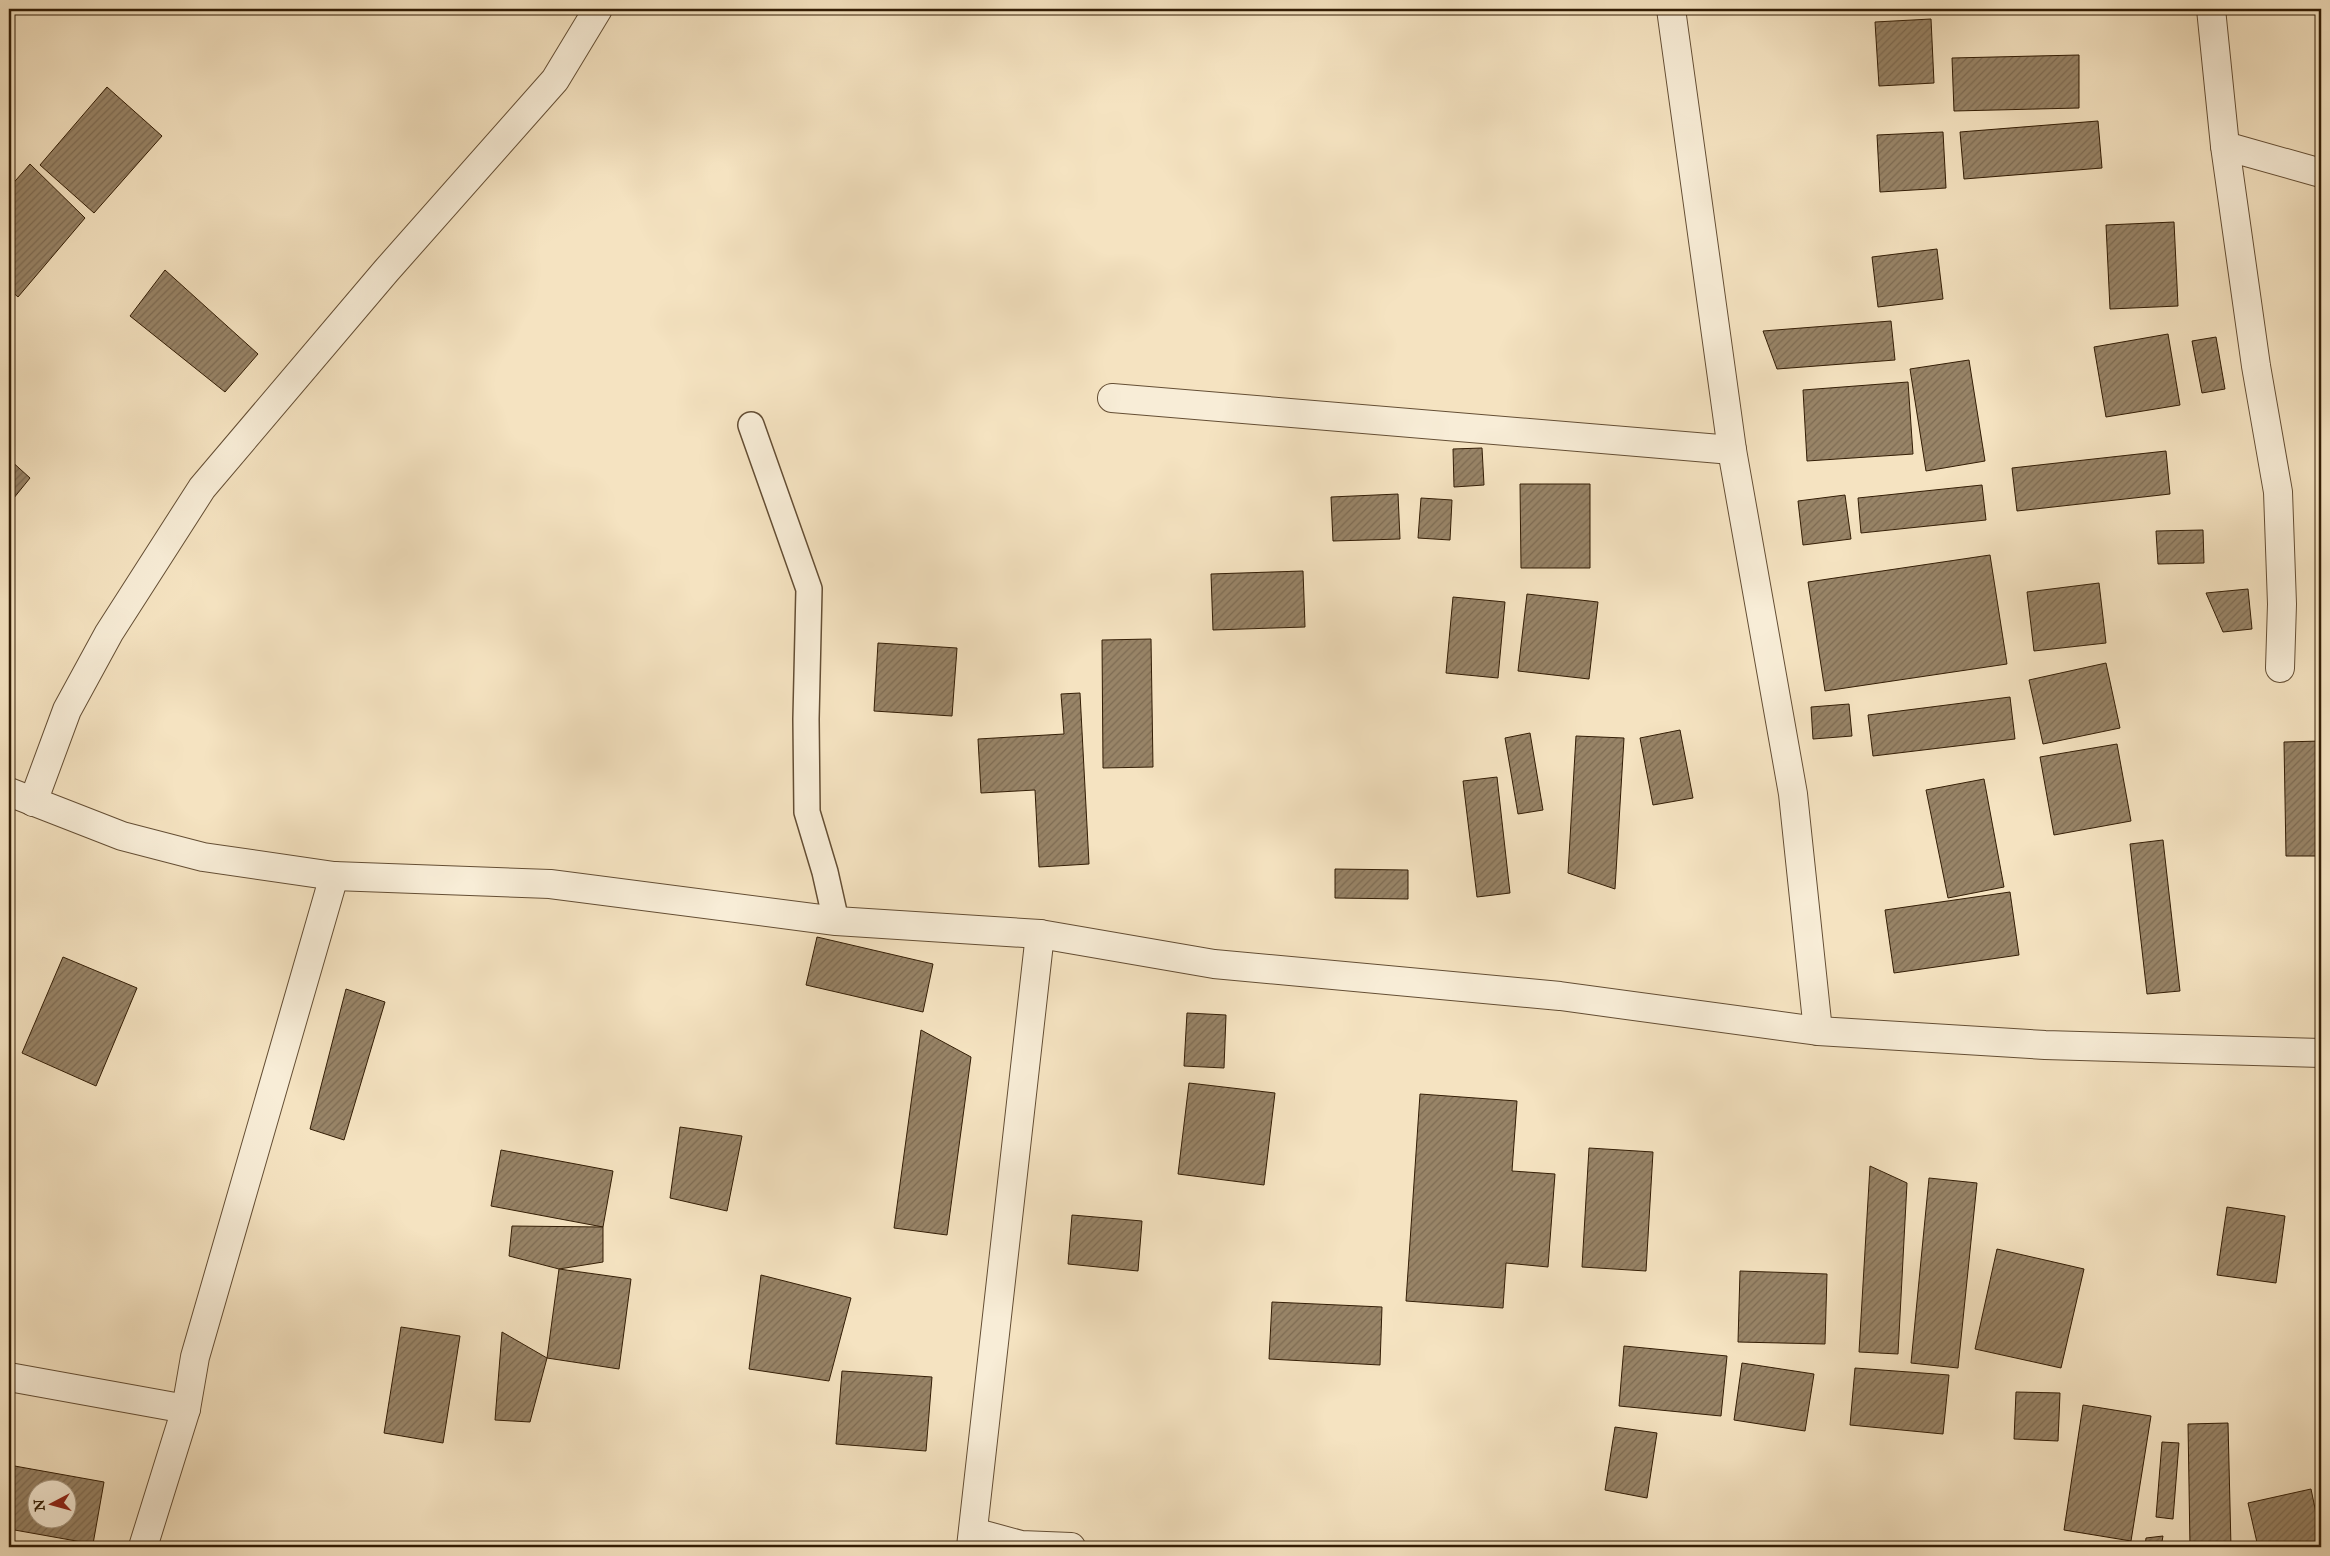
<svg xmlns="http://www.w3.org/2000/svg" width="2330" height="1556" font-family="'IM FELL English',serif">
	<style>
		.building { fill: url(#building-hatch); stroke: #331d05; fill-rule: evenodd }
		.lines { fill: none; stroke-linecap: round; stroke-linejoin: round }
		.service-casing { stroke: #644e34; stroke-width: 28 }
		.minor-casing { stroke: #644e34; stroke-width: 30 }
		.service { stroke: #f8edd7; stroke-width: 25 }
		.minor { stroke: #f8edd7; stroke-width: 28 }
	</style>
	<defs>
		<pattern id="building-hatch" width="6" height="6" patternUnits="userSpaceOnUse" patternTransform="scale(1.25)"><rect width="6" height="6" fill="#988467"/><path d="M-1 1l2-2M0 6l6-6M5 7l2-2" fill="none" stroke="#7d6b53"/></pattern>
	</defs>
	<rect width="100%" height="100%" fill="#f5e3c1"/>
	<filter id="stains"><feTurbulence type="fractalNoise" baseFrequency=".004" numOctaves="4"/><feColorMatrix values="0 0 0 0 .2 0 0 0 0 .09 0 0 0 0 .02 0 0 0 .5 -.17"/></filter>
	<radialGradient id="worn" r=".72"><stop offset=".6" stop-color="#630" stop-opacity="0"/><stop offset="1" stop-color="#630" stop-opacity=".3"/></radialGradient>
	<g class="building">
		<path d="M1931,19L1934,83L1879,86L1875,22Z"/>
		<path d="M2079,55V108L1954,111L1952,58Z"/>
		<path d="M107,87L162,136L94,213L40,165Z"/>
		<path d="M2098,121L2102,168L1964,179L1960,132Z"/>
		<path d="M1943,132L1946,188L1880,192L1877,135Z"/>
		<path d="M30,164L85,218L18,297L9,289V188Z"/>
		<path d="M2174,222L2178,306L2110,309L2106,225Z"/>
		<path d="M1937,249L1943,299L1878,307L1872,257Z"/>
		<path d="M165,270L258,354L225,392L130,316Z"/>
		<path d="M1891,321L1895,360L1777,369L1763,331Z"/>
		<path d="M2168,334L2180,405L2106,417L2094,347Z"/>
		<path d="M2216,337L2225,389L2202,393L2192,341Z"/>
		<path d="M1969,360L1985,461L1926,471L1910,369Z"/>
		<path d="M1908,382L1913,454L1807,461L1803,390Z"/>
		<path d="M1482,448L1484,485L1454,487L1453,449Z"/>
		<path d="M2166,451L2170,494L2017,511L2012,468Z"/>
		<path d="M9,459L30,478L9,504Z"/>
		<path d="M1520,484H1590V568H1521Z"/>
		<path d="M1982,485L1986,520L1861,533L1858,498Z"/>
		<path d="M1398,494L1400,539L1333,541L1331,497Z"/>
		<path d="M1845,495L1851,539L1803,545L1798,501Z"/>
		<path d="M1421,498L1452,500L1450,540L1418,538Z"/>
		<path d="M2203,530L2204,563L2158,564L2156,531Z"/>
		<path d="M1990,555L2007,664L1825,691L1808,582Z"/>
		<path d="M1303,571L1305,627L1213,630L1211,574Z"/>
		<path d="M2099,583L2106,643L2034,651L2027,592Z"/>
		<path d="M2248,589L2252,629L2223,632L2206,593Z"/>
		<path d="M1527,594L1598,602L1589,679L1518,671Z"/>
		<path d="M1453,597L1505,602L1498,678L1446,673Z"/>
		<path d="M1151,639L1153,767L1103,768L1102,640Z"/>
		<path d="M878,643L957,648L952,716L874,711Z"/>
		<path d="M2106,663L2120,728L2043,744L2029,680Z"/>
		<path d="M1080,693L1089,864L1039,867L1035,790L981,793L978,739L1064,734L1061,694Z"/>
		<path d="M2010,697L2015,739L1873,756L1868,715Z"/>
		<path d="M1849,704L1852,736L1813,739L1811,707Z"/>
		<path d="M1680,730L1693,798L1653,805L1640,738Z"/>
		<path d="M1530,733L1543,810L1518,814L1505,738Z"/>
		<path d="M1576,736L1624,738L1615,889L1568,873Z"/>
		<path d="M2321,741V856H2286L2284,742Z"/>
		<path d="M2117,744L2131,821L2054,835L2040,757Z"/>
		<path d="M1497,777L1510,893L1477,897L1463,781Z"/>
		<path d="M1984,779L2004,887L1948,898L1926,790Z"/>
		<path d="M2163,840L2180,991L2147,994L2130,844Z"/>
		<path d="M1335,869L1408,870V899L1335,898Z"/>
		<path d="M2010,892L2019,955L1894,973L1885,910Z"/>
		<path d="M817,937L933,964L923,1012L806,985Z"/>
		<path d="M63,957L137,988L96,1086L22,1053Z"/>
		<path d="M346,989L385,1002L344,1140L310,1129Z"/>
		<path d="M1187,1013L1226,1015L1224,1068L1184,1066Z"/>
		<path d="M921,1030L971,1057L947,1235L894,1228Z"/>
		<path d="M1189,1083L1275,1093L1264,1185L1178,1174Z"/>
		<path d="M1420,1094L1517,1101L1512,1171L1555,1174L1548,1267L1506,1263L1503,1308L1406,1301Z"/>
		<path d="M680,1127L742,1136L727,1211L670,1198Z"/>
		<path d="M1589,1148L1653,1152L1646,1271L1582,1267Z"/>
		<path d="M501,1150L613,1171L603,1227L491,1206Z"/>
		<path d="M1870,1166L1907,1183L1898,1354L1859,1352Z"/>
		<path d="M1929,1178L1977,1183L1958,1368L1911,1363Z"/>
		<path d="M2227,1207L2285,1216L2276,1283L2217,1275Z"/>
		<path d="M1072,1215L1142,1221L1138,1271L1068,1264Z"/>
		<path d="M512,1226L603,1227V1262L559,1269L509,1256Z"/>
		<path d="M1997,1249L2084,1269L2061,1368L1975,1349Z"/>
		<path d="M559,1269L631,1279L619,1369L547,1358Z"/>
		<path d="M1740,1271L1827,1274L1825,1344L1738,1342Z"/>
		<path d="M761,1275L851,1298L829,1381L749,1369Z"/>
		<path d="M1272,1302L1382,1307L1380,1365L1269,1359Z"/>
		<path d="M401,1327L460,1336L443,1443L384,1433Z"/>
		<path d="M502,1332L547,1358L530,1422L495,1420Z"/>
		<path d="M1624,1346L1727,1356L1721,1416L1619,1406Z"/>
		<path d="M1742,1363L1814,1374L1805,1431L1734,1420Z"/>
		<path d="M1855,1368L1949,1375L1943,1434L1850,1425Z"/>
		<path d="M842,1371L932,1377L926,1451L836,1444Z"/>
		<path d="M2016,1392L2060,1393L2058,1441L2014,1439Z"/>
		<path d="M2083,1405L2151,1416L2131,1541L2064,1530Z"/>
		<path d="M2228,1423L2231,1547H2190L2188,1424Z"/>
		<path d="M1615,1427L1657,1433L1647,1498L1605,1490Z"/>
		<path d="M2162,1442L2179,1443L2173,1519L2156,1517Z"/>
		<path d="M9,1465L104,1482L93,1544L9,1529ZM38,1488H68V1518H38Z"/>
		<path d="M2311,1489L2321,1537V1547H2258L2248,1503Z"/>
		<path d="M2163,1536L2161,1547H2145L2146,1538Z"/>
	</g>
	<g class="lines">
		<g class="service-casing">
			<path id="service" d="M751,425L809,589L806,719L807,812L825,872L836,921"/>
		</g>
		<g class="minor-casing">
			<g id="minor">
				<path d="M1671,9L1732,450L1793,794L1818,1031"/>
				<path d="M2211,9L2225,146L2256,366L2278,492L2282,604L2280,668"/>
				<path d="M2225,146L2321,173"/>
				<path d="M1112,398L1732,450"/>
				<path d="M9,792L122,836L203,857L334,876L550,884L836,921L1040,934L1214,964L1560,996L1818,1031L2045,1045L2321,1053"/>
				<path d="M33,802L67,710L109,633L202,488L386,271L555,80L598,9"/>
				<path d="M9,1377L186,1409"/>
				<path d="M973,1532L1021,1545L1071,1547"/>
				<path d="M143,1547L186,1409L195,1357L334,876"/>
				<path d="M971,1547L1040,934"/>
			</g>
		</g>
		<use href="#service" class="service"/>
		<use href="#minor" class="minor"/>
	</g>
	<rect width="2330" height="1556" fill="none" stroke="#f5e3c1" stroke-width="30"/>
	<rect x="10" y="10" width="2310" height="1536" fill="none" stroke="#331d05" stroke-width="2.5"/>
	<rect x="15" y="15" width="2300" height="1526" fill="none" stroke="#331d05"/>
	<g transform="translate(52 1504) rotate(264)"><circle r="24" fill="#f8edd7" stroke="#a99a83"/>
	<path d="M0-4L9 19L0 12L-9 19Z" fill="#8f2418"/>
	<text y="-8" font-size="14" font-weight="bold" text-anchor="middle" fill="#331d05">N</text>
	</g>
	<rect width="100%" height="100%" filter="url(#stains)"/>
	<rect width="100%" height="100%" fill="url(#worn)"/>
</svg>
